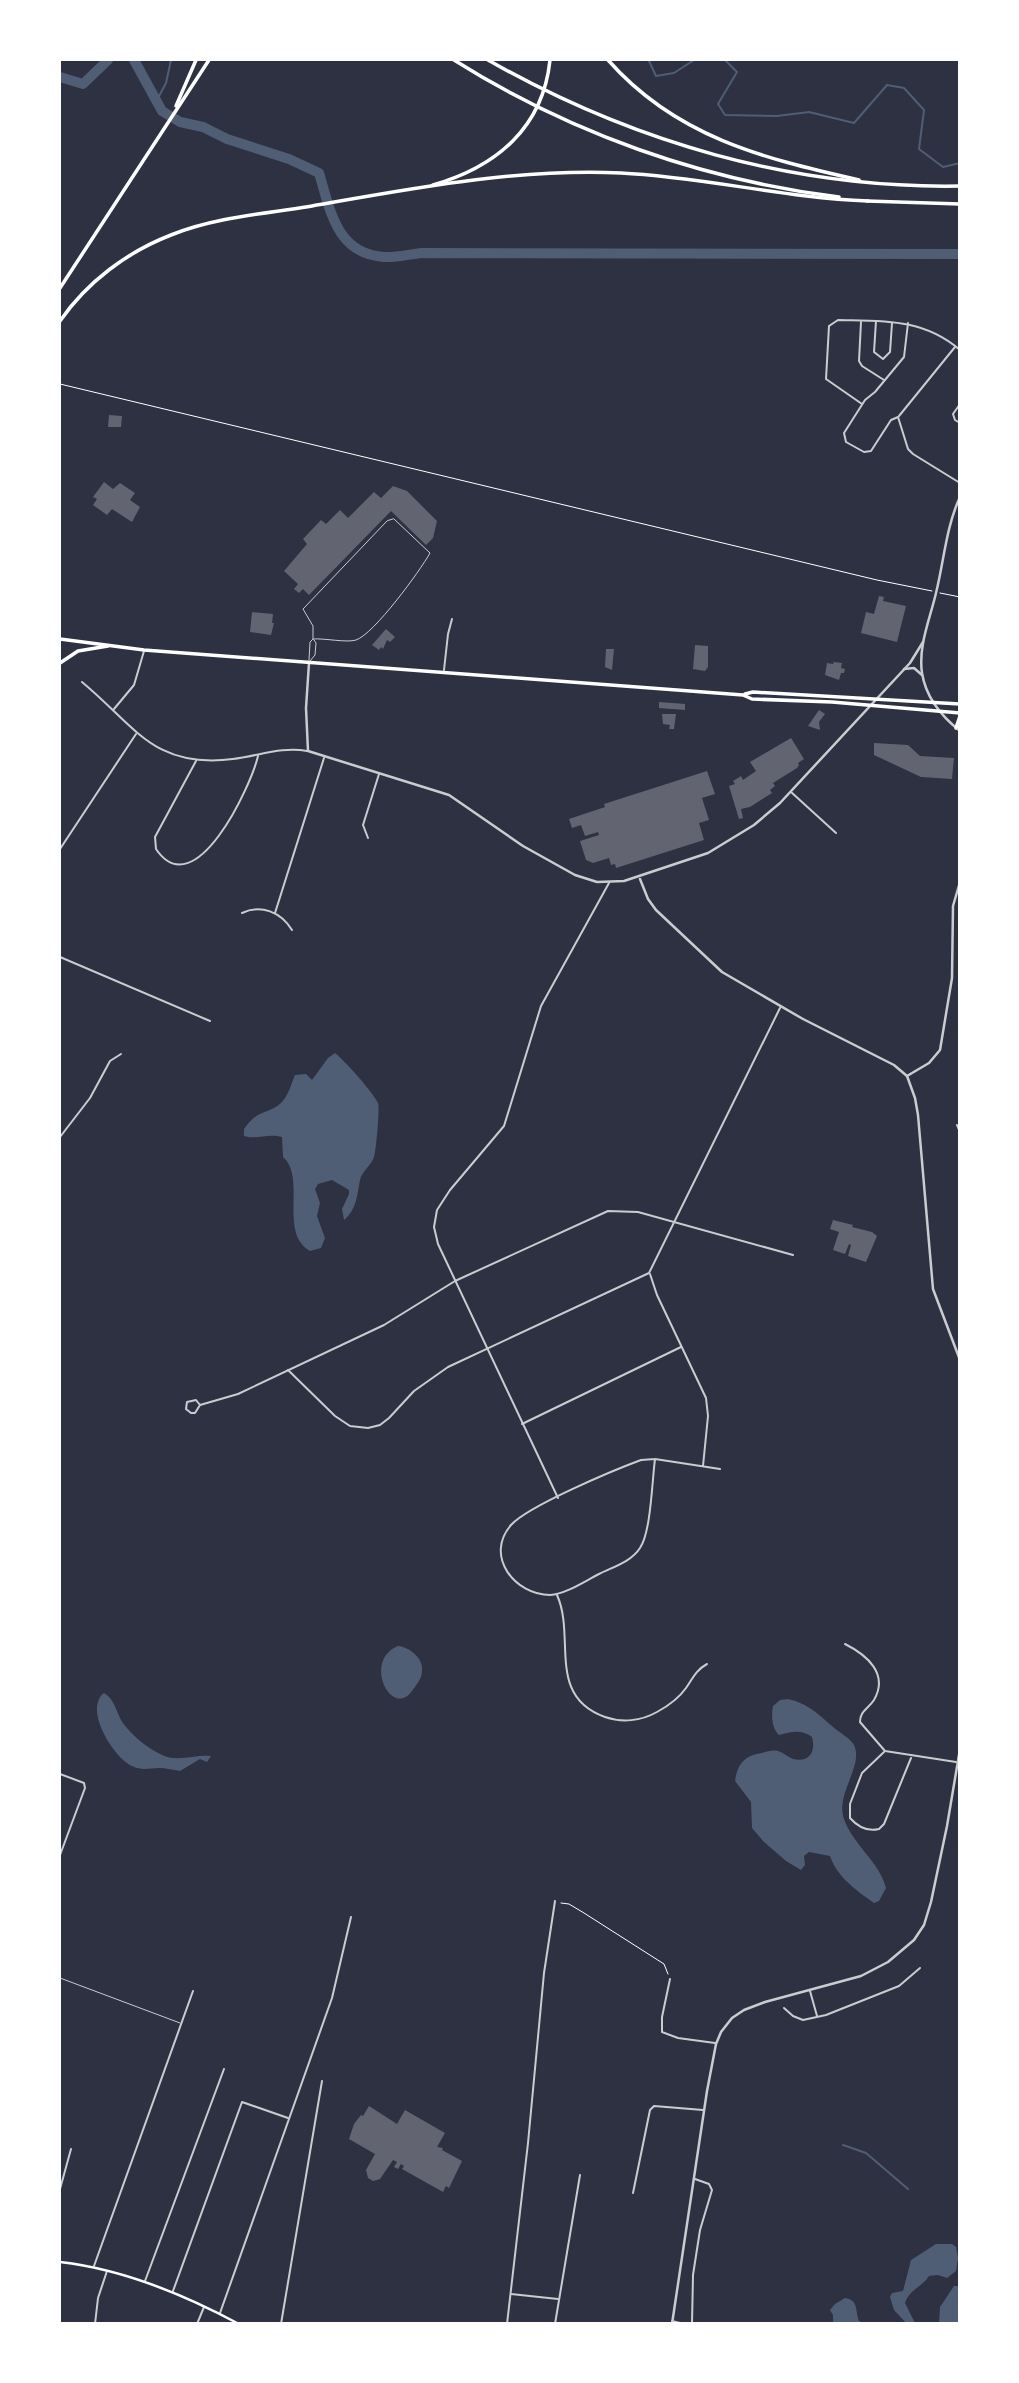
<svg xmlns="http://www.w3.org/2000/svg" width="1019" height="2383" font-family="Roboto,sans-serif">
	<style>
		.water { fill: #4f5d75 }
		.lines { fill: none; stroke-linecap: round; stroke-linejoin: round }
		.stream { stroke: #4f5d75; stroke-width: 2 }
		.river { stroke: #4f5d75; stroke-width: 10 }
		.building { fill: #626471 }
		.path { stroke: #fff; stroke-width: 1 }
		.service { stroke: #caccd0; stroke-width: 1 }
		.minor { stroke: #caccd0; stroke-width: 2 }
		.tertiary { stroke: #caccd0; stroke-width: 2.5 }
		.secondary { stroke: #fff; stroke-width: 2.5 }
		.primary { stroke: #fff; stroke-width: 3.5 }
		.motorway { stroke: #fff; stroke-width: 3.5 }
	</style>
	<rect width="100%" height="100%" fill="#2d3142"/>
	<g class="water">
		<path d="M335,1053C344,1060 373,1092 378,1103C380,1107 376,1152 374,1157C371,1166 362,1171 360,1180C357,1195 357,1209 344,1220L342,1209L349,1194V1190L332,1180L318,1184L315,1189L320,1203L317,1216L325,1238L321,1248L310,1251C278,1233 307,1178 283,1157L282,1137C268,1133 257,1140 244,1136V1129C258,1108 269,1115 282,1102C289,1094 291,1084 295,1075L306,1074L312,1080L328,1058Z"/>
		<path d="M398,1646C410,1647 424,1659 422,1671C422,1679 416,1685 412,1691C392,1719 362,1661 398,1646Z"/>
		<path d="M104,1693C114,1699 116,1710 121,1720C129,1734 157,1757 173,1758C186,1759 198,1755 211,1756L207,1762L200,1759L180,1771C173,1770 166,1768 159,1768C149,1768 142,1771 132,1766C114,1758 83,1709 104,1693Z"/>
		<path d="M788,1699C809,1704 818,1714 833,1727C840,1733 850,1738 854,1745C864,1766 835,1794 844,1819C853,1845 879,1861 886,1888L879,1901L874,1903C856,1890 837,1877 830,1856L809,1852L804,1856L805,1865L801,1870L786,1861L764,1842L752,1828L751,1802L735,1781C738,1763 744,1756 762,1753C768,1751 773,1750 778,1751C784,1753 788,1757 793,1759C810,1763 816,1751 812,1737C801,1729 792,1732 779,1735C772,1729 771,1715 773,1706L780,1700Z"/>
		<path d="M936,2244H952L956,2247L958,2258L956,2271L947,2278L938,2275L929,2276C923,2286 909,2290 905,2303L915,2323H906L894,2310L890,2297L892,2293L903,2291L911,2260Z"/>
		<path d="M954,2286H959V2323H939L940,2307Z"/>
		<path d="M845,2298C859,2300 855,2311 859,2321L864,2323H833V2315L830,2310L835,2304Z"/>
	</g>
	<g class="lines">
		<g class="stream">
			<path d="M651,60L649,61L656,76L674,73L694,60"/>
			<path d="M725,60L737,72L718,104L725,115L777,116L809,112L854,123L887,85L904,88L924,110L919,149L943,167L960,163"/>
			<path d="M157,100L166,83L171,60"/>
			<path d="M843,2145L866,2153L908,2189"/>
		</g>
		<g class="river">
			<path d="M134,60L162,111L180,122L203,127L227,139L289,159L319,173C330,209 336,254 384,257C396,258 410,254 422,253L960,254"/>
			<path d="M60,77L83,84L108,60"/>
		</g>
	</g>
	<g class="building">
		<path d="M109,415L122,416L121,427H108Z"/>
		<path d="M104,482L113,489L120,483L135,493L130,500L140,507L132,522L112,509L107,515L93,505L97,499L93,497Z"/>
		<path d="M393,486L407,491L437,521L433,538L426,545L391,511L309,595L303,589L299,593L294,589L298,584L284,571L307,544L303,539L321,520L326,524L340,510L348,518L374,492L381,498Z"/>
		<path d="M879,596L884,597L883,601L906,606L897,642L861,633L866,612L874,614Z"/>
		<path d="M252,612L273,614L272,623H274L271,635L250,632Z"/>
		<path d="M386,629L395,637L390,642L387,640L383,649L381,647L379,650L372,645Z"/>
		<path d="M695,645L708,646V667L705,671L693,669Z"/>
		<path d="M606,649H614L612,670L605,667Z"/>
		<path d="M834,662L842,663L841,668L845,669L844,673H841L839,680L825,675L827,663L833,664Z"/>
		<path d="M659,702L685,704V710L659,708Z"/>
		<path d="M819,710L825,714L819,722L820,730L808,726Z"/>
		<path d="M662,714H676L674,729H669L670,725L663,724Z"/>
		<path d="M791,738L804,759L798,763L799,765L797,768L773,783L775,786L770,790L772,793L750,807L741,809L743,818L739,819L729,786L735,784L733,781L741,776L743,780L756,771L750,762Z"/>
		<path d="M874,743L908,745L920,756L954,758L952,779L921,777L874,755Z"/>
		<path d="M707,771L715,794L702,798L709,820L699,823L704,840L616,868L615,864L611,865L609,858L593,863L586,860L580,841L599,835L598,832L585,836L581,825L572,828L569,819L605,807L604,804Z"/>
		<path d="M833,1220L853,1225L852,1227L872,1232L877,1236L866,1262L848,1256L851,1245L849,1244L845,1254L833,1250L839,1232L830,1229Z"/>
		<path d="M369,2106L397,2124L405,2110L445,2133L437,2147L443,2148L442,2150L462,2161L449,2188L446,2186L443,2192L402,2169L404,2166L401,2164L398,2169L394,2167L397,2162L393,2160L380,2179L373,2181L368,2178L366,2170L375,2154L349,2139L354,2124L361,2115L363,2116Z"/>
	</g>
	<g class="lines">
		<g class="path">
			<path d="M60,384L877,580L932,591"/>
			<path d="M940,593L960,597"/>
			<path d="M561,1903L569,1904L584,1913L664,1964L668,1974"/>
		</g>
		<g class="service">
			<path d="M394,519L430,553C420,571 374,634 356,640C347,643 324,638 313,639V626L303,609L387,521Z"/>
			<path d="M309,660L310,642L313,639"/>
			<path d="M310,661L315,655L316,643L314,640"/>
			<path d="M60,1978L180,2023"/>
		</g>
		<g class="minor">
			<path d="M876,321L874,352L883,359L890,352L892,323"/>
			<path d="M861,322L859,361L862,366L884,380"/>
			<path d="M908,323L904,357L875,392L865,400L844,433L846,442L864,452L871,451L891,420L898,417L908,449L913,454L960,483"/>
			<path d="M862,404L826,379L829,326L838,320C882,321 923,318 960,350"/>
			<path d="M960,404L953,414L955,420L960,423"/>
			<path d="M899,416L955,347"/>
			<path d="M444,670L448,634L452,619"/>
			<path d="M82,682C136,727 154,769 233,759C258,756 283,746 307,751"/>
			<path d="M114,709L134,685L144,651"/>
			<path d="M196,761L155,837L156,849C195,907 251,786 258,756"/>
			<path d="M791,792L836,833"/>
			<path d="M368,838L363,825L379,774"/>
			<path d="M60,849L136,734"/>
			<path d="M242,913C261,904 281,912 292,930"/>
			<path d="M275,913L324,758"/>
			<path d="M60,957L210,1021"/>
			<path d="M957,1125L960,1132"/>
			<path d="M60,1137L90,1098L110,1061L121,1054"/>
			<path d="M650,1274L657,1295L706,1398L708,1416L703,1466"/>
			<path d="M288,1370L335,1416L350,1426L368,1428L380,1425L389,1418L414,1391L448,1367L649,1273L780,1008"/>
			<path d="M200,1405L195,1413H191L186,1409L187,1402L196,1400L200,1405L238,1394L384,1325L455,1281L608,1211L638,1212L793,1255"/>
			<path d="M522,1424L681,1347"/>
			<path d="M655,1459C652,1481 651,1532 640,1548C631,1562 613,1567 599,1574C585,1581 566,1594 550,1595C515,1595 484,1556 511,1525C528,1506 614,1470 641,1460L655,1459L720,1469"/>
			<path d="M558,1498L438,1244L434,1227L437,1210L450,1190L504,1126L541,1006L609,883"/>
			<path d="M557,1595C576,1637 546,1696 605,1717C622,1723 641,1721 657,1712C668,1706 679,1698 686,1688C693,1678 696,1670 707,1664"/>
			<path d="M845,1644C867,1655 889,1674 874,1700C868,1709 860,1711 860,1722L885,1751L956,1762"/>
			<path d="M884,1752L862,1773L850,1804V1818C858,1827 867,1832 879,1829L884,1824L911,1758"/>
			<path d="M60,1774L84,1783L85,1788L60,1855"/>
			<path d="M670,1979L662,2017V2032L678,2038L715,2043"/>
			<path d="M810,1991L817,2016"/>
			<path d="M784,2008L793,2016L803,2020L826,2015L899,1986L920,1968"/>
			<path d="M60,2189L71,2149"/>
			<path d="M633,2193L650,2110L654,2106L703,2110"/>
			<path d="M94,2266L193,1991"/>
			<path d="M145,2281L224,2069"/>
			<path d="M173,2291L242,2102L288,2118"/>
			<path d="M511,2294L558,2299"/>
			<path d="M220,2313L332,1998L351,1917"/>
			<path d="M672,2321L684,2324"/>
			<path d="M95,2324L98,2298L107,2271"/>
			<path d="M197,2324L204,2307"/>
			<path d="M281,2324L322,2081"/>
			<path d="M507,2324L528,2143L544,1973L555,1901"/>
			<path d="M555,2324L580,2175"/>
			<path d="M692,2324L693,2275L700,2230L712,2190L709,2184L695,2179"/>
		</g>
		<g class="tertiary">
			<path d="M960,497C946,527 944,561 936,593C930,619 918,646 922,673C926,698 941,716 960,731"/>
			<path d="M309,663L306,708L308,751L449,795L523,846L575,875L597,882L624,881L708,853L754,825L780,803L910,663L923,642"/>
			<path d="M904,669L914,668L922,675"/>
			<path d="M640,879L648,899L656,910L722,972L803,1019L894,1065L907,1076L915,1098L918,1115L933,1289L960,1360"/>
			<path d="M907,1076L929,1063L940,1050L952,978L953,906L960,882"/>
			<path d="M672,2324L707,2091L716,2044L721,2032L732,2018L744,2010L765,2002L861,1976L888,1962L914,1940L924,1925L931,1902L947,1826L960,1749"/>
		</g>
		<path class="secondary" d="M60,2262C123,2269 183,2294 239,2324"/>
		<g class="primary">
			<path d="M60,639L144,650L743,695L752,699L832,702L960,713"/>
			<path d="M745,694L753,692L960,704"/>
			<path d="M956,728L960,716"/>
		</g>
		<g class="motorway">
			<path d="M454,60C570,133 702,180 839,197"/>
			<path d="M488,60C632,142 793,189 960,186"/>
			<path d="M608,60C676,137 762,158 859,180"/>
			<path d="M176,106L196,60"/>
			<path d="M433,185C496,167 543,128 550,60"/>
			<path d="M867,201L960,204"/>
			<path d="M60,288L209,60"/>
			<path d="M60,321C87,282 127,252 171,235C213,218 261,214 306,207C409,189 516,168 621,173C704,177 785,198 868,201"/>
			<path d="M60,663L78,651L108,646"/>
		</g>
	</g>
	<rect width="1019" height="2383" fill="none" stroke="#ffffff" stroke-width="122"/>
</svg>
